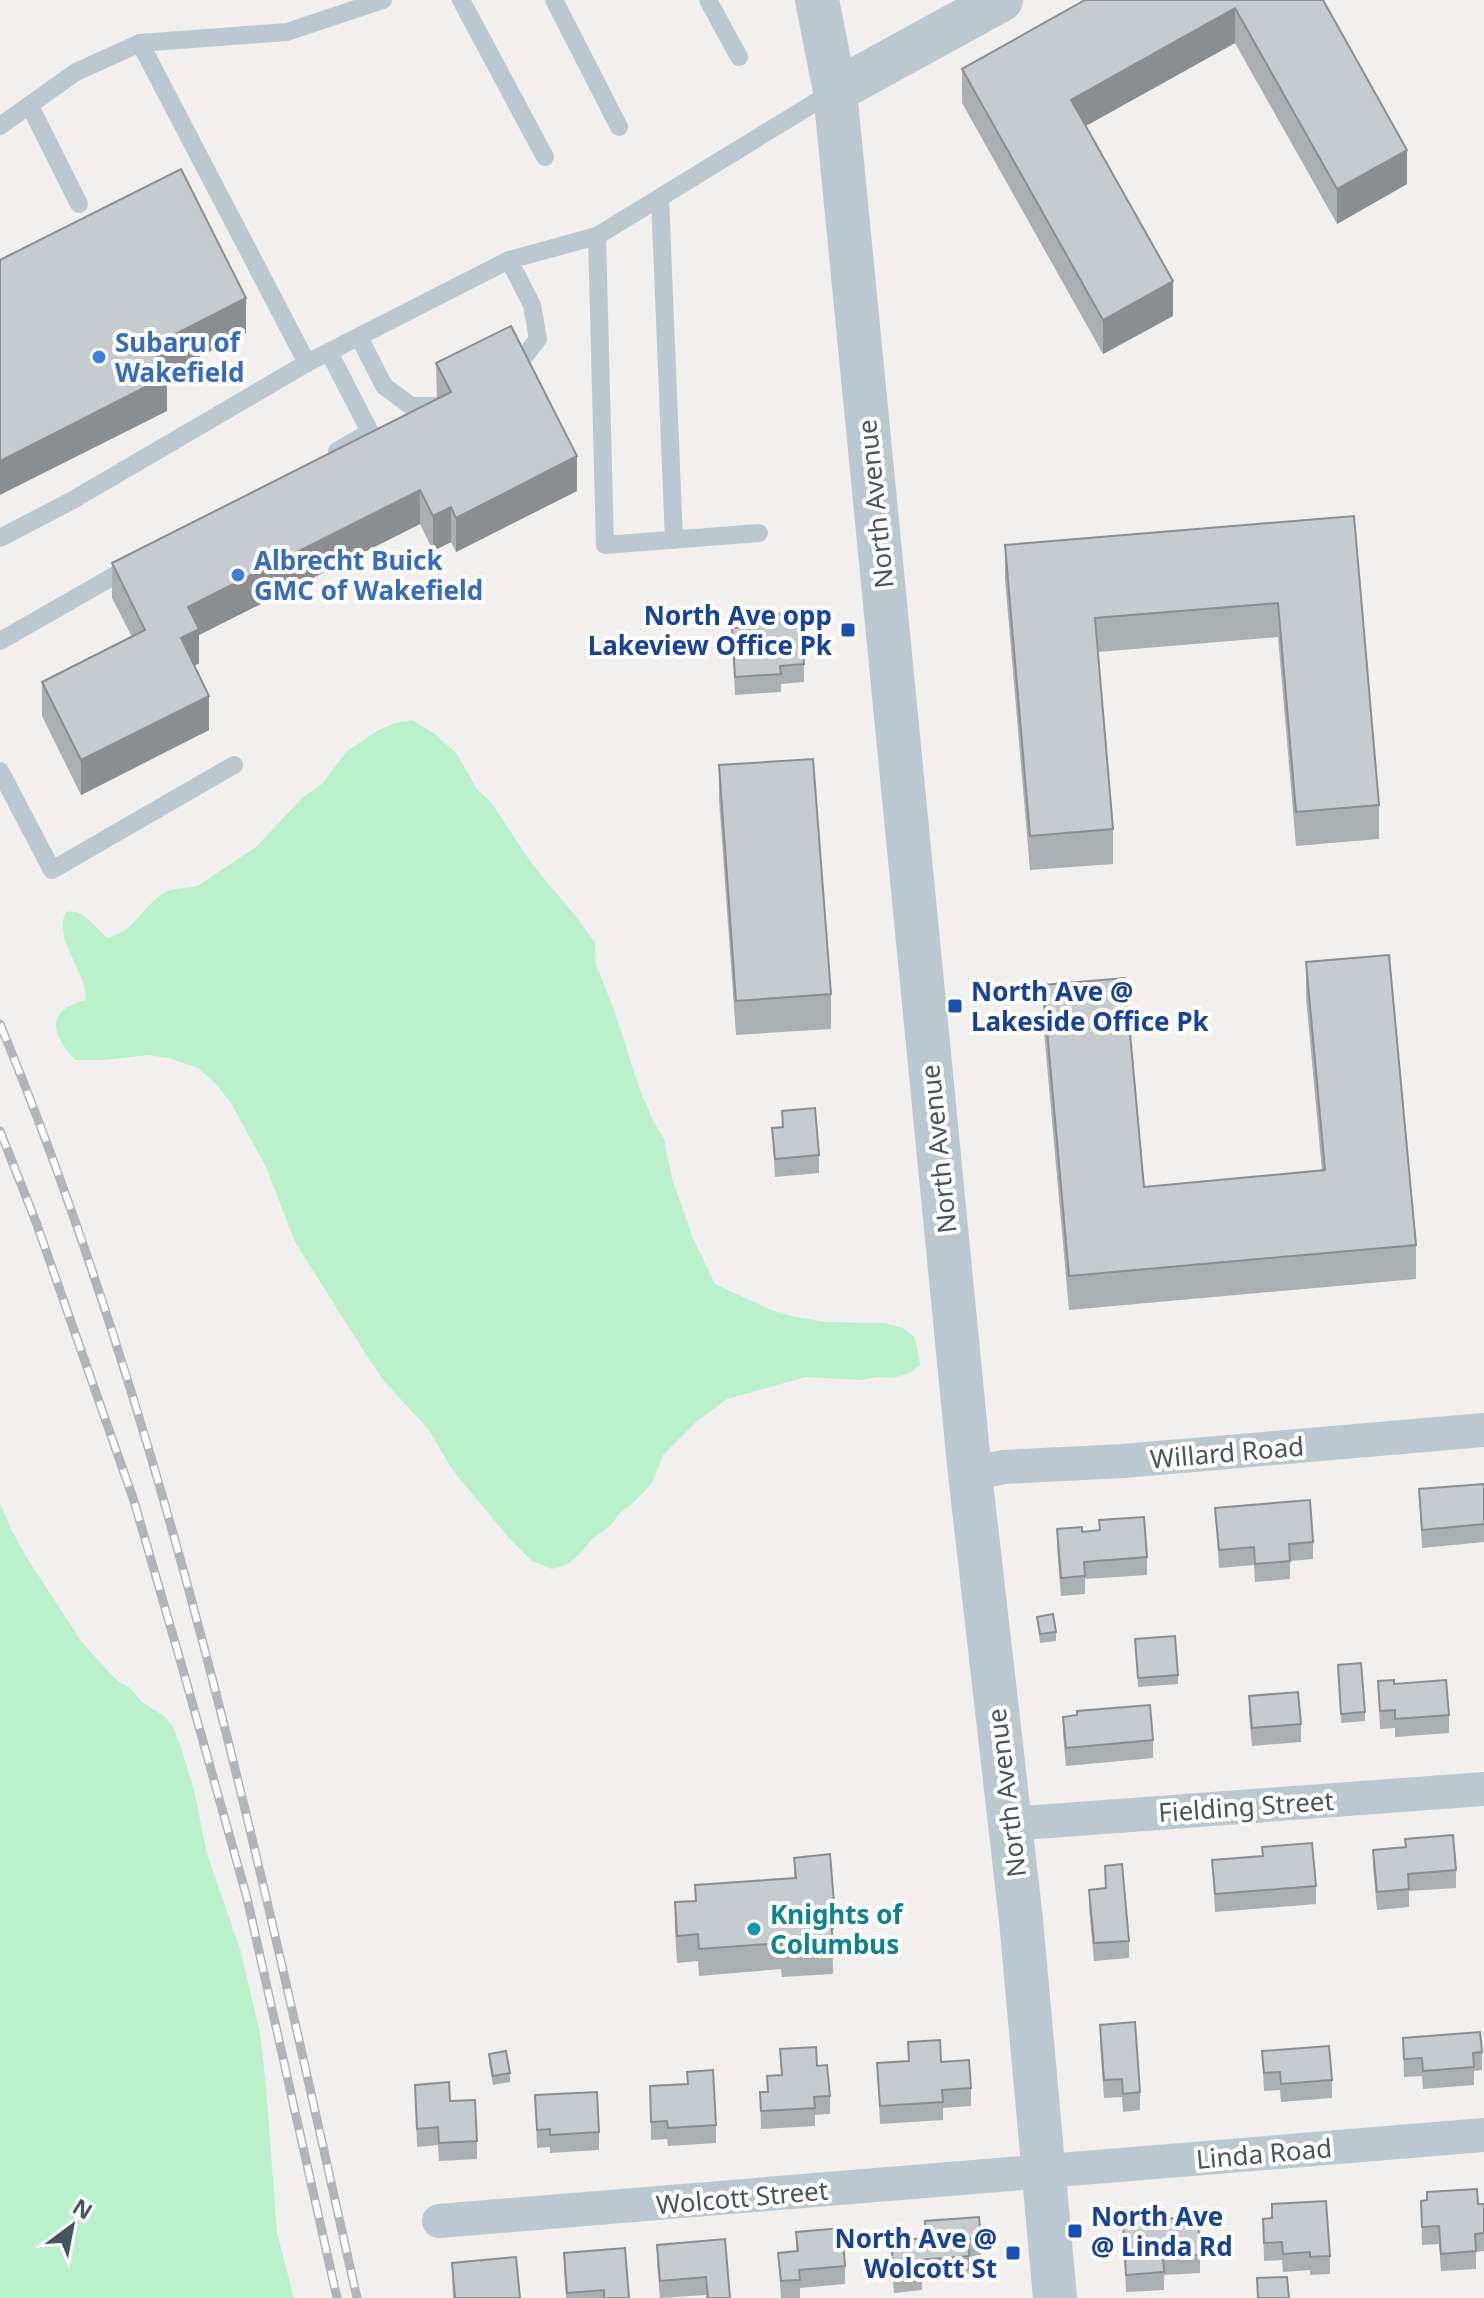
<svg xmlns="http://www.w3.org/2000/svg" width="1484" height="2298" font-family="'Noto Sans',sans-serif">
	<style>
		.green { fill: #bbf1ca }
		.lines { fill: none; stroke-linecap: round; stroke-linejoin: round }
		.service { stroke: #bcc8cf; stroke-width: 18 }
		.minor { stroke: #bcc8cf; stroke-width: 34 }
		.tertiary { stroke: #bcc8cf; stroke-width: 44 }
		.rail-casing { stroke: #b1b5ba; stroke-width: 9 }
		.rail { stroke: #fff; stroke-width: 6; stroke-dasharray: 18; stroke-linecap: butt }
		.wall { fill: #aaafb2 }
		.shaded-wall { fill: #8b8e91 }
		.building { fill: #c6cbcf; stroke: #8b8e91; stroke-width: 2 }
		.shop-dot { fill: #3f7fe0; stroke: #fff; stroke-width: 3 }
		.transit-dot { fill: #1a4fb4; stroke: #fff; stroke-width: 3 }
		.culture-dot { fill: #0f9aa8; stroke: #fff; stroke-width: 3 }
		.labels { text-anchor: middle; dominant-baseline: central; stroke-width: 8; stroke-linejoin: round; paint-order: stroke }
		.shop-label { font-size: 26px; font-weight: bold; fill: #366cbe; stroke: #fff; text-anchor: start }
		.street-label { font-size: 26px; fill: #46555e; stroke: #fff }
		.transit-label { font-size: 26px; font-weight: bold; fill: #164399; stroke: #fff; text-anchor: end }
		.culture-label { font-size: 26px; font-weight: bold; fill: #0d838f; stroke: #fff; text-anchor: start }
	</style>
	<rect width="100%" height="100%" fill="#f2efef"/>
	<g class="green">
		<path d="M412,720L435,734L457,754L477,789L491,802L532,864L578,919L595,943L596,964L614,1010L640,1090L653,1120L664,1139L672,1178L692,1236L715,1284L771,1310L791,1316L825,1322L885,1323L903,1328L915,1337L920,1365L910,1373L893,1378L878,1377L860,1380L806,1377L727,1399L695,1423L663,1455L652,1483L636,1500L619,1514L611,1525L591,1540L580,1554L568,1564L552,1569L532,1561L509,1538L451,1468L429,1430L384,1381L367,1356L295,1242L266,1167L231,1103L215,1083L198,1068L169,1058L148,1055L105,1060H75C50,1033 46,1010 86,1000C87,971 52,939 66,912C85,908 94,928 108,938C135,930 141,909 162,894C173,886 187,890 199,885L256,847L303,797L322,784L347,751L377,731L395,723Z"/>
		<path d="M0,1503L11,1529L27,1558L81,1641L107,1670L119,1682L129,1687L142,1702L165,1717L173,1727L180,1745L194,1790L207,1854L241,1952L260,2033L266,2086L277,2233L294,2298H0Z"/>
	</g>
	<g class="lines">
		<g class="service">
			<path d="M461,0L545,157"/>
			<path d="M554,0L619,127"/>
			<path d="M708,0L739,57"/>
			<path d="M30,106L79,204"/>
			<path d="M0,126L76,72L140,43"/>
			<path d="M660,198L674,540"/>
			<path d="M597,236L605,545L759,533"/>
			<path d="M509,260L532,305L538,339L515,368"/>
			<path d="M359,337L384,386L411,406H440"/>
			<path d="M329,352L370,432L337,451"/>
			<path d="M307,363L140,43L287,32L383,0"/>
			<path d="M0,538L71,501L307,363L509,260L597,236L834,91"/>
			<path d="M0,641L133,565"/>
			<path d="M0,771L52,870L234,765"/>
		</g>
		<g class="minor">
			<path d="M970,1474L1004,1467L1123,1461L1484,1430"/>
			<path d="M1009,1824L1484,1789"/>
			<path d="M439,2221L1484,2135"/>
		</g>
		<g class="tertiary">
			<path d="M817,0L835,91L970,1474L1021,1920L1055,2298"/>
			<path d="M835,91L1001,0"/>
		</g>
		<g class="rail-casing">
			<g id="rail">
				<path d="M0,1024C169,1433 260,1867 357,2298"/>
				<path d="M0,1131L36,1222L134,1501L183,1670L247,1898L337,2298"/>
			</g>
		</g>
		<use href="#rail" class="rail"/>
	</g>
	<g class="wall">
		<path d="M1085,0H1323L1407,184L1337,224L1235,43L1086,126L1173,316L1103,354L962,103V69Z"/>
		<path d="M436,363L577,491L456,552L451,542L433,551L420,524L199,635V663L194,666L209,730L81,795L42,716V682L132,637L112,598V563L437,399Z"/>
		<path d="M1354,516L1379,805V839L1296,846L1278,637L1098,652L1113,829V864L1030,870L1005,579V545Z"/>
		<path d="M732,628L804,664V682L781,684V692L735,695Z"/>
		<path d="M719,765L831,994V1029L736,1035L719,800Z"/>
		<path d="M1306,962L1416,1245V1279L1069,1310L1043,1020V985L1144,1187L1322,1171L1306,997Z"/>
		<path d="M782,1111L819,1155V1173L775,1177L772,1128L782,1127Z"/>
		<path d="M1484,1484V1542L1422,1548L1419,1489Z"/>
		<path d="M1215,1508L1313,1542V1559L1290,1561V1579L1255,1582L1254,1565L1219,1568Z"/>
		<path d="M1099,1520L1147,1557V1575L1085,1579V1594L1061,1596L1057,1547V1529L1082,1532L1099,1531Z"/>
		<path d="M1037,1617L1056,1632V1641L1040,1643Z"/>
		<path d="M1135,1639L1178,1675V1684L1138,1687Z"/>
		<path d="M1338,1665L1365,1712V1721L1341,1723Z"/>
		<path d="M1378,1681L1394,1684L1449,1715V1733L1395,1737V1728L1380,1729Z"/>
		<path d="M1249,1696L1301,1724V1742L1252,1746L1249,1714Z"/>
		<path d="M1077,1715L1153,1740V1758L1066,1766L1063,1735V1717Z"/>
		<path d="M1262,1847L1316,1886V1904L1215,1912L1212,1860L1262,1856Z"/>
		<path d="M1373,1850L1456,1870V1888L1409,1891V1907L1377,1910L1373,1867Z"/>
		<path d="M794,1858L834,1903V1930H832L833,1974L782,1977L781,1969L699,1976L698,1961L677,1963L675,1929V1902L695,1901V1885L794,1878Z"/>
		<path d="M1105,1866L1129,1941V1958L1094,1961L1089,1908V1890L1105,1889Z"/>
		<path d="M1100,2025L1140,2092V2110L1123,2112L1122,2097L1104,2098L1100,2043Z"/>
		<path d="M1403,2038L1482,2052V2070L1474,2071V2085L1423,2089L1422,2076L1404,2077Z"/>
		<path d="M908,2042L941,2062L971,2088V2106L943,2108V2120L880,2124L877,2063L908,2061Z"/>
		<path d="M780,2049L817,2066L830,2096V2114L815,2115V2126L761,2129L760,2092H767V2076L781,2075Z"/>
		<path d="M1262,2051L1332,2080V2098L1281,2102L1280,2090L1264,2091Z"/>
		<path d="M489,2054L510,2073V2082L493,2085L489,2063Z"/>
		<path d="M687,2072L716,2125V2143L668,2146L667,2139L651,2140L650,2086L687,2084Z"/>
		<path d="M415,2085L450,2101L477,2141V2159L439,2161L438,2145L417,2147Z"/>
		<path d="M535,2095L599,2132V2150L550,2153V2147L537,2148Z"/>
		<path d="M1421,2201L1484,2204V2251L1476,2252V2269L1441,2271L1439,2244L1422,2245Z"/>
		<path d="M1263,2219L1330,2256V2274L1310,2275V2270L1283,2272L1282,2260L1264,2261Z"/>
		<path d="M925,2221L981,2238V2255L969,2257V2274L922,2278V2290L894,2293L891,2258V2241L925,2238Z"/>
		<path d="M1123,2221L1200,2255V2273L1164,2275V2290L1126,2292Z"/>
		<path d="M796,2232L845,2266V2284L800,2288V2298H781L778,2253L796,2251Z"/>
		<path d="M725,2239L730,2298H706V2295L660,2298L657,2263V2245Z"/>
		<path d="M564,2253L629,2298H566L564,2271Z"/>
		<path d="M452,2263L520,2298H453Z"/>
	</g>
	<g class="shaded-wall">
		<path d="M1235,8V43L1071,134V100Z"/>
		<path d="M1407,150V184L1337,224V189Z"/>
		<path d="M1173,281V316L1103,354V320Z"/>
		<path d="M246,298V333L152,381V346Z"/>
		<path d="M167,376V411L0,495V461Z"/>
		<path d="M577,456V491L456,552V518Z"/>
		<path d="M420,490V524L199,635V663L181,673V638L188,607Z"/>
		<path d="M451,507V542L433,551V516Z"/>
		<path d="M209,696V730L81,795V760Z"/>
	</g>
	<g class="building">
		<path d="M1085,0H1323L1407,150L1337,189L1235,8L1071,100L1173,281L1103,320L962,69Z"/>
		<path d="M181,169L246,298L152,346L167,376L0,461V260Z"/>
		<path d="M511,326L577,456L456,518L451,507L433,516L420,490L188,607L199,629L181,638L209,696L81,760L42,682L145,630L112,563L451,392L436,363Z"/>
		<path d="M1354,516L1379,805L1296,812L1278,603L1095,618L1113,829L1030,836L1005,545Z"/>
		<path d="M801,613L804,664L780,666L781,674L735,677L732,628L756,627V615Z"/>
		<path d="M813,759L831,994L736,1001L719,765Z"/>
		<path d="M1389,955L1416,1245L1069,1276L1043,985L1125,978L1144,1187L1325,1170L1306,962Z"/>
		<path d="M815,1108L819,1155L775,1159L772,1128L783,1127L782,1111Z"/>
		<path d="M1484,1484V1524L1422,1530L1419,1489Z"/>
		<path d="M1310,1500L1313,1542L1289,1544L1290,1561L1255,1564L1254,1547L1219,1550L1215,1508Z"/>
		<path d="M1144,1517L1147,1557L1084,1562L1085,1576L1061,1578L1057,1529L1082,1527V1532L1100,1530L1099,1520Z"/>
		<path d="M1053,1614L1056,1632L1040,1634L1037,1617Z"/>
		<path d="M1175,1636L1178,1675L1138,1678L1135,1639Z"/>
		<path d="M1361,1663L1365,1712L1341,1714L1338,1665Z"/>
		<path d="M1394,1680V1684L1446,1680L1449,1715L1395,1719V1710L1380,1711L1378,1681Z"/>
		<path d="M1298,1692L1301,1724L1252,1728L1249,1696Z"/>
		<path d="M1150,1705L1153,1740L1066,1748L1063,1717L1077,1715V1711Z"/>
		<path d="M1453,1835L1456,1870L1408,1874L1409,1889L1377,1892L1373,1850L1406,1847L1405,1839Z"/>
		<path d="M1312,1843L1316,1886L1215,1894L1212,1860L1263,1856L1262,1847Z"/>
		<path d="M830,1854L834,1903L830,1904L833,1947L782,1951L781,1943L699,1949L698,1934L677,1936L675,1902L696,1901L695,1885L796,1878L794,1858Z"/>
		<path d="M1122,1864L1129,1941L1094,1943L1089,1890L1106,1888L1105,1866Z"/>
		<path d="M1135,2022L1140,2092L1123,2094L1122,2079L1104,2080L1100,2025Z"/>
		<path d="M1480,2032L1482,2052L1473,2053L1474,2067L1423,2071L1422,2058L1404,2059L1403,2038Z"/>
		<path d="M940,2040L941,2062L969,2060L971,2088L942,2090L943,2102L880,2106L877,2063L909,2061L908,2042Z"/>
		<path d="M1329,2046L1332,2080L1281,2084L1280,2072L1264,2073L1262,2051Z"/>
		<path d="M816,2047L817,2066L827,2065L830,2096L814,2097L815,2108L761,2111L760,2092H768L767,2076L782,2075L780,2049Z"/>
		<path d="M506,2051L510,2073L493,2076L489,2054Z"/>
		<path d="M713,2070L716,2125L668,2128L667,2121L651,2122L650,2086L688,2084L687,2072Z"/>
		<path d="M449,2082L450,2101L475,2100L477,2141L439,2143L438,2127L417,2129L415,2085Z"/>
		<path d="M597,2092L599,2132L550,2135V2129L537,2130L535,2095Z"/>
		<path d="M1477,2189L1478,2204H1484V2233L1475,2234L1476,2251L1441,2254L1439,2226L1422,2227L1421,2201L1427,2200V2192Z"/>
		<path d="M1326,2201L1330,2256L1310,2257V2252L1283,2254L1282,2242L1264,2243L1263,2219L1272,2218V2204Z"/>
		<path d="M979,2217L981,2238L968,2239L969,2256L921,2260L922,2272L894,2275L891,2241L926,2238L925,2221Z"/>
		<path d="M1198,2217L1200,2255L1163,2257L1164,2272L1126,2275L1123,2221Z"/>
		<path d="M842,2228L845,2266L799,2270L800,2280L781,2281L778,2253L798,2251L796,2232Z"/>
		<path d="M725,2239L730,2298H708L706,2277L660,2281L657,2245Z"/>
		<path d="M625,2248L629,2298H604V2290L567,2293L564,2253Z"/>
		<path d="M516,2257L520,2298H455L452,2263Z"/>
		<path d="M1287,2277L1289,2298H1258L1257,2278Z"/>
	</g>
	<g class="shop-dot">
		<circle cx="99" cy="357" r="8"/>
		<circle cx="238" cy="575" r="8"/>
	</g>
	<g class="transit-dot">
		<rect x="840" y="622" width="16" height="16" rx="4"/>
		<rect x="947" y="998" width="16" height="16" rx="4"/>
		<rect x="1067" y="2223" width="16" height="16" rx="4"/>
		<rect x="1005" y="2245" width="16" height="16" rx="4"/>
	</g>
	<circle class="culture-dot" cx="754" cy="1929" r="8"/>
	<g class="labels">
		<g class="shop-label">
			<text x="115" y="342">Subaru of<tspan x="115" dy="30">Wakefield</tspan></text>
			<text x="254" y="560">Albrecht Buick<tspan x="254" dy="30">GMC of Wakefield</tspan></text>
		</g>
		<g class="street-label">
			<text transform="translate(875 504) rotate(-96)">North Avenue</text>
			<text transform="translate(938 1149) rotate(-96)">North Avenue</text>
			<text transform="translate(1227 1452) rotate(-5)">Willard Road</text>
			<text transform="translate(1006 1793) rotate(-97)">North Avenue</text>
			<text transform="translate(1246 1806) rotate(-4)">Fielding Street</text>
			<text transform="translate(1264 2153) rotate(-5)">Linda Road</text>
			<text transform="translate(742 2197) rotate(-5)">Wolcott Street</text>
		</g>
		<g class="transit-label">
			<text x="832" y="615">North Ave opp<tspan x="832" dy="30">Lakeview Office Pk</tspan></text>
			<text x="971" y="991" text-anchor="start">North Ave @<tspan x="971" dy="30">Lakeside Office Pk</tspan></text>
			<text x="1091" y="2216" text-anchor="start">North Ave<tspan x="1091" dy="30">@ Linda Rd</tspan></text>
			<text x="997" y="2238">North Ave @<tspan x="997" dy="30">Wolcott St</tspan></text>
		</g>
		<g class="culture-label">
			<text x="770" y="1914">Knights of<tspan x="770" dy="30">Columbus</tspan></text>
		</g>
	</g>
	<g transform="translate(72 2226) rotate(32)" stroke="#ffffff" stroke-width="6" paint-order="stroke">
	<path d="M0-6L14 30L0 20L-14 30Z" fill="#46555e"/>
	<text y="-12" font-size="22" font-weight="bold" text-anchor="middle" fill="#46555e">N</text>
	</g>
</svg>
